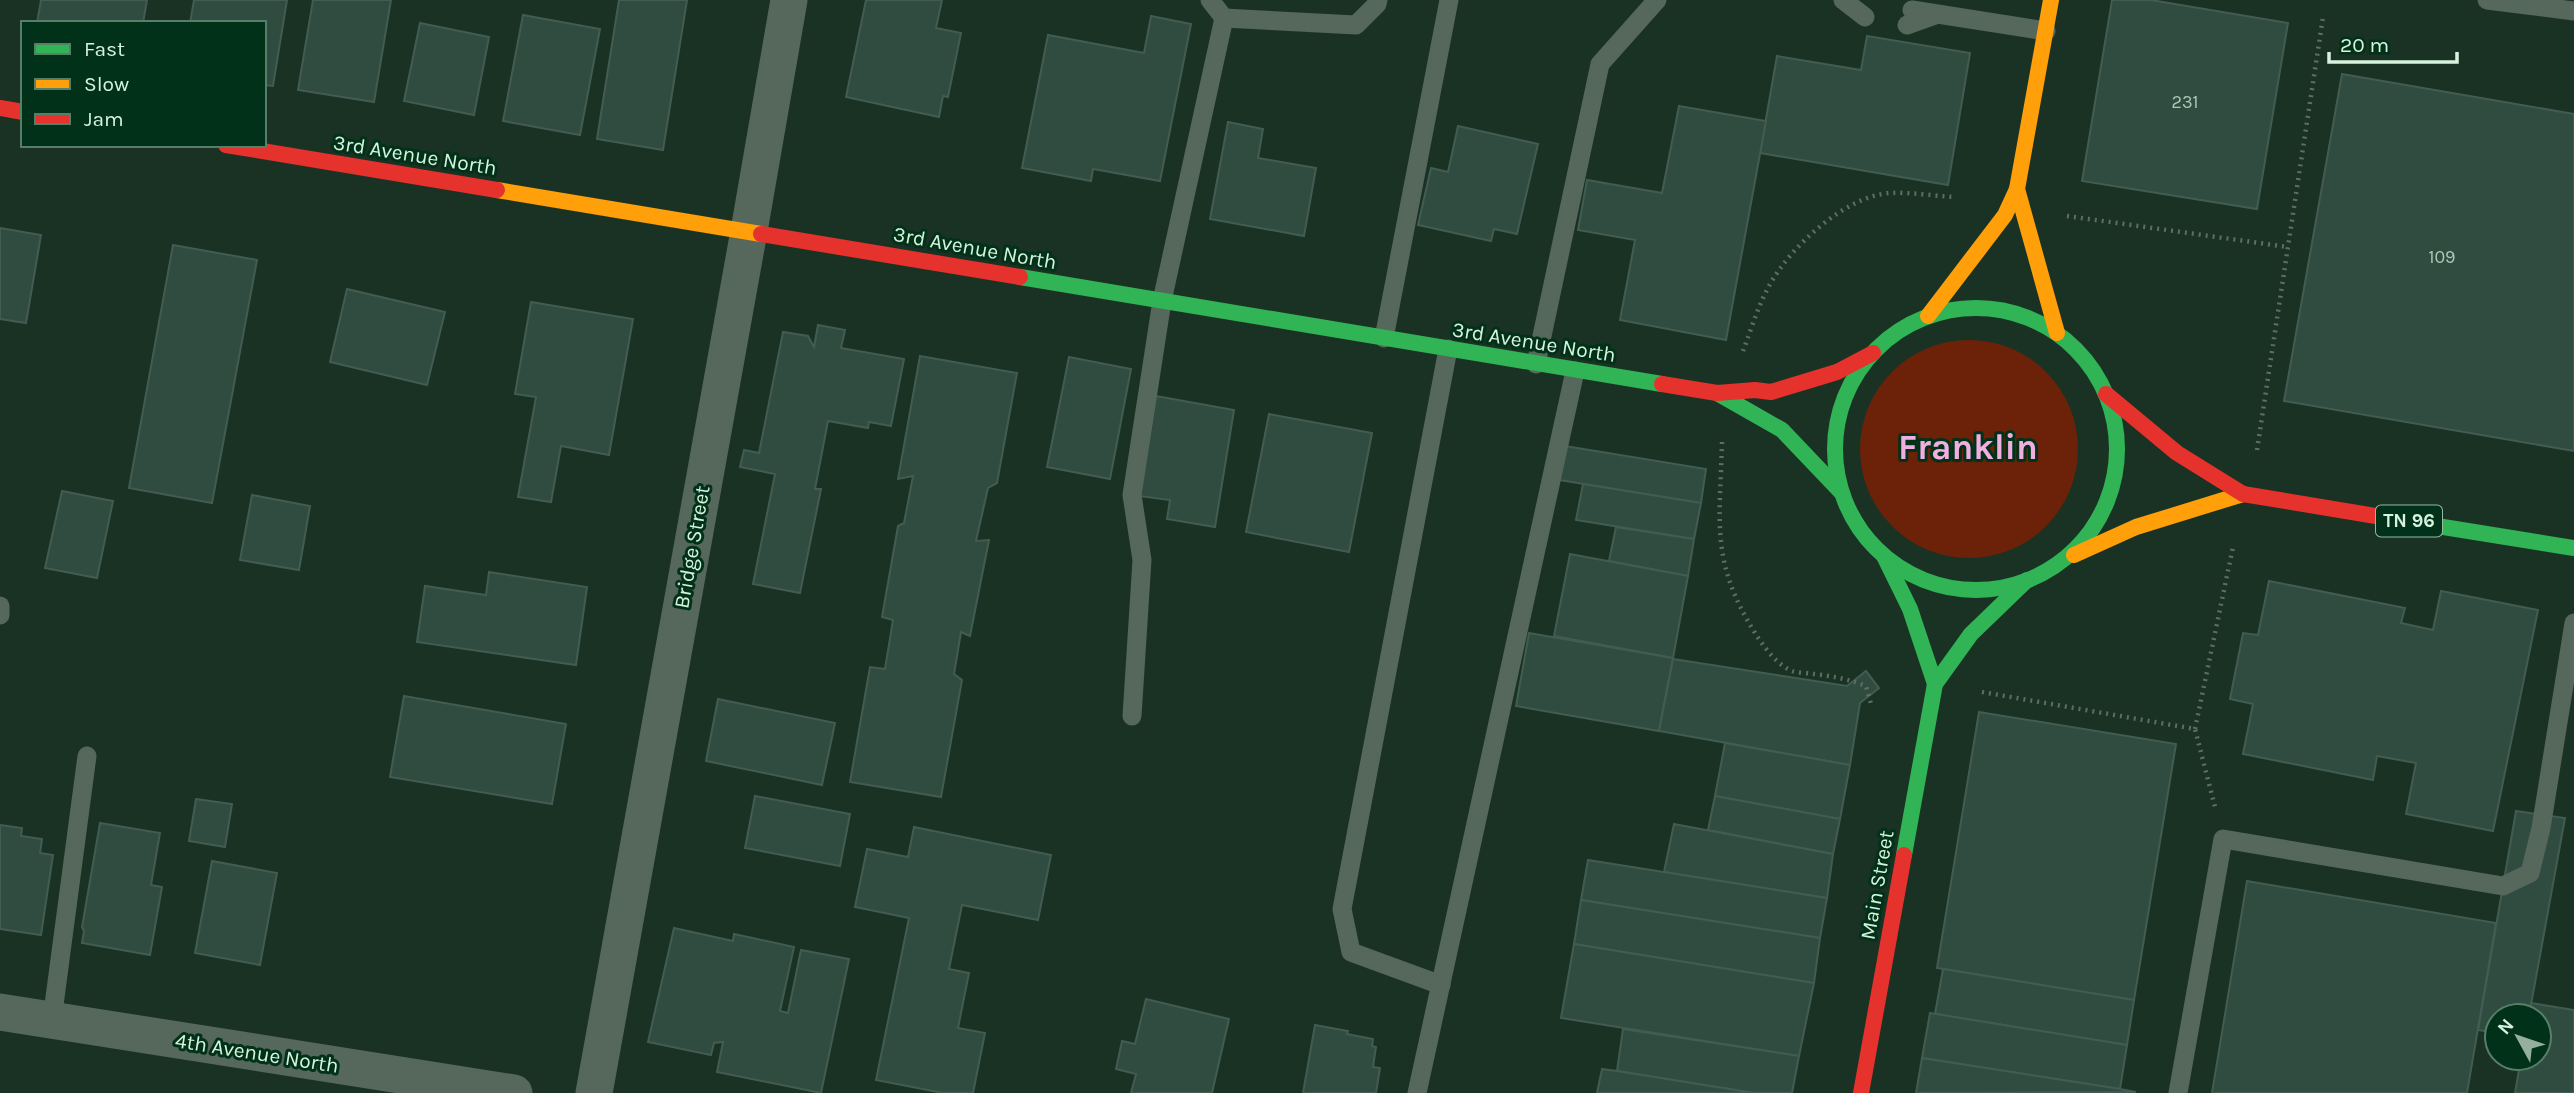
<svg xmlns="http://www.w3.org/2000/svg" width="2574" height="1093" font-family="Karla,sans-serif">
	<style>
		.green { fill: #6c2109 }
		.building { fill: #304c41; stroke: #425c52; stroke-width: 2 }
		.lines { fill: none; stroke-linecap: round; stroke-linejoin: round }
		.path { stroke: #5e6e65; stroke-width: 4.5; stroke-dasharray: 2 5; stroke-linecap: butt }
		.lane { stroke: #56675c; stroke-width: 19 }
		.street { stroke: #56675c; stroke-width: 37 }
		.fast { stroke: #30b455; stroke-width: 16 }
		.slow { stroke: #ff9f0a; stroke-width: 16 }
		.jam { stroke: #e5322d; stroke-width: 16 }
		.labels { text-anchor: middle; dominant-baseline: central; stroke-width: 6; stroke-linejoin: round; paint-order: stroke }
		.number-label { font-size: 18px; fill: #acc9b7 }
		.shield { fill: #023119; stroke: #96b9a3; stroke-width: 2 }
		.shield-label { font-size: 19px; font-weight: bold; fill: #d6f3de }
		.street-label { font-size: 21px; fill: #d6f3de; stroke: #023119 }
		.town-label { font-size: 35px; font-weight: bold; fill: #f0aee1; stroke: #023119 }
	</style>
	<rect width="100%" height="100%" fill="#1a3224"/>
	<circle class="green" cx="1969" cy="449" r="109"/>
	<g class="building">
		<path d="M41,0H147L143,23H37Z"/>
		<path d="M194,0H287L273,86L264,85V23H190Z"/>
		<path d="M313,0H391L374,102L298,90Z"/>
		<path d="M619,0H687L663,150L597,139Z"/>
		<path d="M866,0H942L936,28L961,33L948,97L943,96L939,117L846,97Z"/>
		<path d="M2112,0H2151L2288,23L2257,209L2082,181Z"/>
		<path d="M523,15L600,29L580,135L503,121Z"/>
		<path d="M1151,16L1191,24L1160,181L1093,169L1091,181L1022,168L1048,35L1144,53Z"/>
		<path d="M420,23L489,37L474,115L404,101Z"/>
		<path d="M1867,36L1970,53L1948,185L1760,153L1777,56L1861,70Z"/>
		<path d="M2342,74L2574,114V451L2284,401Z"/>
		<path d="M1679,106L1766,121L1726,340L1620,320L1635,240L1578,230L1587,180L1662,193Z"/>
		<path d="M1228,122L1263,129L1258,158L1316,168L1304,236L1210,219Z"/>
		<path d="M1458,126L1538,144L1517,234L1494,229L1491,241L1418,225L1431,168L1448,172Z"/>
		<path d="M0,228L41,235L26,323L0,319Z"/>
		<path d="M173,245L257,260L212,503L129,488Z"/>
		<path d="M347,289L445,312L427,385L330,362Z"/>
		<path d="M531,302L633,319L609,455L561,446L551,502L518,497L536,397L515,394Z"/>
		<path d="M818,325L845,330L841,348L904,359L891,426L869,422L868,428L828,421L815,489H821L800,593L753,584L775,474L740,467L744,450L759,453L783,332L808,336L814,347Z"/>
		<path d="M920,356L1017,373L997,483L988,488L976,541L989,540L970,636L961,632L954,674L962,680L941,797L850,782L870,667L885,669L893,620L882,617L898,526L904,523L913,476L898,479Z"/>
		<path d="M1069,357L1131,369L1110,479L1047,467Z"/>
		<path d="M1156,396L1234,410L1215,527L1167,519L1170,500L1139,496Z"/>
		<path d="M1269,414L1372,433L1349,552L1246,532Z"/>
		<path d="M1565,446L1706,469L1701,503L1559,480Z"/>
		<path d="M1583,484L1701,503L1694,539L1576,520Z"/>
		<path d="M62,491L113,501L97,578L45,568Z"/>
		<path d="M252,495L310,506L299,570L240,560Z"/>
		<path d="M1616,527L1694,539L1688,576L1609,561Z"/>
		<path d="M1570,554L1688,576L1673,658L1554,636Z"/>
		<path d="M489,572L587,587L576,665L417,642L425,586L486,595Z"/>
		<path d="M2269,581L2405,608L2401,623L2433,630L2441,591L2538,610L2493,831L2406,814L2416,763L2377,756L2373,780L2243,754L2253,704L2230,699L2243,633L2258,635Z"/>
		<path d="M1529,633L1673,658L1659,731L1516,706Z"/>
		<path d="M1673,659L1847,686L1866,671L1879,688L1860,703L1850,765L1659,731Z"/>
		<path d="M404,696L566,724L552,804L390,777Z"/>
		<path d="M718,699L835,723L822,785L706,761Z"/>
		<path d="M1979,712L2176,744L2134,1000L1937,968Z"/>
		<path d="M1725,743L1850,765L1840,819L1715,796Z"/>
		<path d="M755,796L850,814L840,866L745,848Z"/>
		<path d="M1715,796L1840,819L1833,854L1708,830Z"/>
		<path d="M196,799L232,804L225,847L189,841Z"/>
		<path d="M2516,811L2565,818L2529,1016H2497V1033L2478,1030Z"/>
		<path d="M100,823L160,833L151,885L162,887L150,955L82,943L84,931L82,927Z"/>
		<path d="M1674,824L1833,854L1827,898L1664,872Z"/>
		<path d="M0,825L22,828L21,836L42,839L40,853L53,855L41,935L0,929Z"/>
		<path d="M914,827L1051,855L1038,920L962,905L949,969L969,973L958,1028L985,1033L973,1093H943L876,1080L909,918L855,907L867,849L908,857Z"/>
		<path d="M1588,860L1827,898L1820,938L1581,900Z"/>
		<path d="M212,861L277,873L260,965L195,953Z"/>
		<path d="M2247,881L2496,923L2467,1093H2212Z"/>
		<path d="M1581,900L1820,938L1814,983L1574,944Z"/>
		<path d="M674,928L733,941L734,934L794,947L780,1011L788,1013L801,950L849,959L821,1093L717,1072L723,1042L714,1043L711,1055L648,1042Z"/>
		<path d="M1574,944L1814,983L1799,1056L1561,1018Z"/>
		<path d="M1943,969L2134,1000L2127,1045L1935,1014Z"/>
		<path d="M1146,999L1229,1019L1212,1093H1131L1136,1074L1116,1069L1122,1041L1135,1044Z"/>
		<path d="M2531,1003L2574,1010V1093H2515L2521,1058H2539V1016H2529Z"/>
		<path d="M1930,1013L2127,1045L2120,1089L1922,1058Z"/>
		<path d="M1315,1025L1348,1031L1347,1034L1373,1039L1372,1046L1376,1047L1373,1067L1380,1068L1376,1093H1303Z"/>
		<path d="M1623,1029L1799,1056L1792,1093H1754L1617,1071Z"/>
		<path d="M1922,1058L2120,1089L2136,1092L1916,1093Z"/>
		<path d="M1602,1069L1617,1071L1754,1093H1597Z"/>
	</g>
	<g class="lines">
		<g class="path">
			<path d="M2067,216L2288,247"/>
			<path d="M1743,351C1751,330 1758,306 1769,286C1790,247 1845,196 1890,193C1911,192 1934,196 1955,197"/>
			<path d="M1722,442C1720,522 1710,561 1755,633C1764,647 1776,664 1792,671C1798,673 1807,673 1814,674C1832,676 1848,679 1866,686L1871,704"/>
			<path d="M2257,450L2323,17"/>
			<path d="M1982,692L2195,729L2216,811"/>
			<path d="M2195,729L2233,547"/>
		</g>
		<g class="lane">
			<path d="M1210,0L1224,18L1356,25L1377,4L1378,0"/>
			<path d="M1843,0L1865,17"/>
			<path d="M2487,0L2574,11"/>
			<path d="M1912,10L2046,31"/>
			<path d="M1907,25L1935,15"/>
			<path d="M1384,338L1449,0"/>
			<path d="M1536,364L1600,64L1657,0"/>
			<path d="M0,606V615"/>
			<path d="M1132,716L1142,560L1132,495L1162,301L1224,18"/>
			<path d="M1441,985L1351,952L1342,909L1448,349"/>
			<path d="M52,1020L87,756"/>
			<path d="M1417,1093L1575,371"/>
			<path d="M2178,1093L2223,839L2503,886L2530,873L2541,828L2574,623"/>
		</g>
		<g class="street">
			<path d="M0,1012L514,1093"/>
			<path d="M594,1093L749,231L789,0"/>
		</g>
		<g class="fast">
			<path d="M1020,277L1662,384"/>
			<circle cx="1976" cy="449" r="141"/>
			<path d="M1717,393L1782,430L1841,492"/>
			<path d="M2406,521L2574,548"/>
			<path d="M1884,556L1910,609L1935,684"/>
			<path d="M1904,855L1935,684L1971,634L2027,580"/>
		</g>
		<g class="slow">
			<path d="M2017,189L2057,333"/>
			<path d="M497,190L761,234"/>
			<path d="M1928,316L2005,215L2017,189L2051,0"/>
			<path d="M2074,555L2136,527L2243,494"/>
		</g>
		<g class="jam">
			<path d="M0,108L23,112"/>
			<path d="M226,145L497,190"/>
			<path d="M761,234L1020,277"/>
			<path d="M1662,384L1717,393L1755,390L1771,392L1837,372L1873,353"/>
			<path d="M2106,394L2177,453L2243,494L2406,521"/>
			<path d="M1861,1093L1904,855"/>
		</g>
	</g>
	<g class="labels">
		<g class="number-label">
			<text x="2185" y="102">231</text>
			<text x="2442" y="257">109</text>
		</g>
		<rect class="shield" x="2376" y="505.5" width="66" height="31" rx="5"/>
		<g class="shield-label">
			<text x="2409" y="521">TN 96</text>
		</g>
		<g class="street-label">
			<text transform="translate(415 155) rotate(9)">3rd Avenue North</text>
			<text transform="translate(975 248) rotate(10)">3rd Avenue North</text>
			<text transform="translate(1534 342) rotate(9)">3rd Avenue North</text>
			<text transform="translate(692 547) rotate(-80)">Bridge Street</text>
			<text transform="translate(1877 885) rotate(-80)">Main Street</text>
			<text transform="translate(257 1053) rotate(9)">4th Avenue North</text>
		</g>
		<g class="town-label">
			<text x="1968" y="447">Franklin</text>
		</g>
	</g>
	<rect x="21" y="21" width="245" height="126" fill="#023119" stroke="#577f68" stroke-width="2"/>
	<rect x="35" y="44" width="35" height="10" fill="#30b455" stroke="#577f68" stroke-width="2"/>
	<text x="84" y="56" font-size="21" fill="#d6f3de">Fast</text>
	<rect x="35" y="79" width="35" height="10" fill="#ff9f0a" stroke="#577f68" stroke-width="2"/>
	<text x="84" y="91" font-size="21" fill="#d6f3de">Slow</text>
	<rect x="35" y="114" width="35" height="10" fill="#e5322d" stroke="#577f68" stroke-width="2"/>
	<text x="84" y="126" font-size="21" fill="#d6f3de">Jam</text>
	<g transform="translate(2518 1037) rotate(310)"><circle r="33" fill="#023119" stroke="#577f68" stroke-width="2"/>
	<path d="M0-5L12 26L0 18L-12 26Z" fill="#94af9d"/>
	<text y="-10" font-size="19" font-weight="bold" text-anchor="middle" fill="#d6f3de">N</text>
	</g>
	<path d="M2329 52v10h128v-10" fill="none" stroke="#d6f3de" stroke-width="3.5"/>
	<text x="2340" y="52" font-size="21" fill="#d6f3de" stroke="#023119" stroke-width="5" paint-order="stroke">20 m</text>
</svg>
